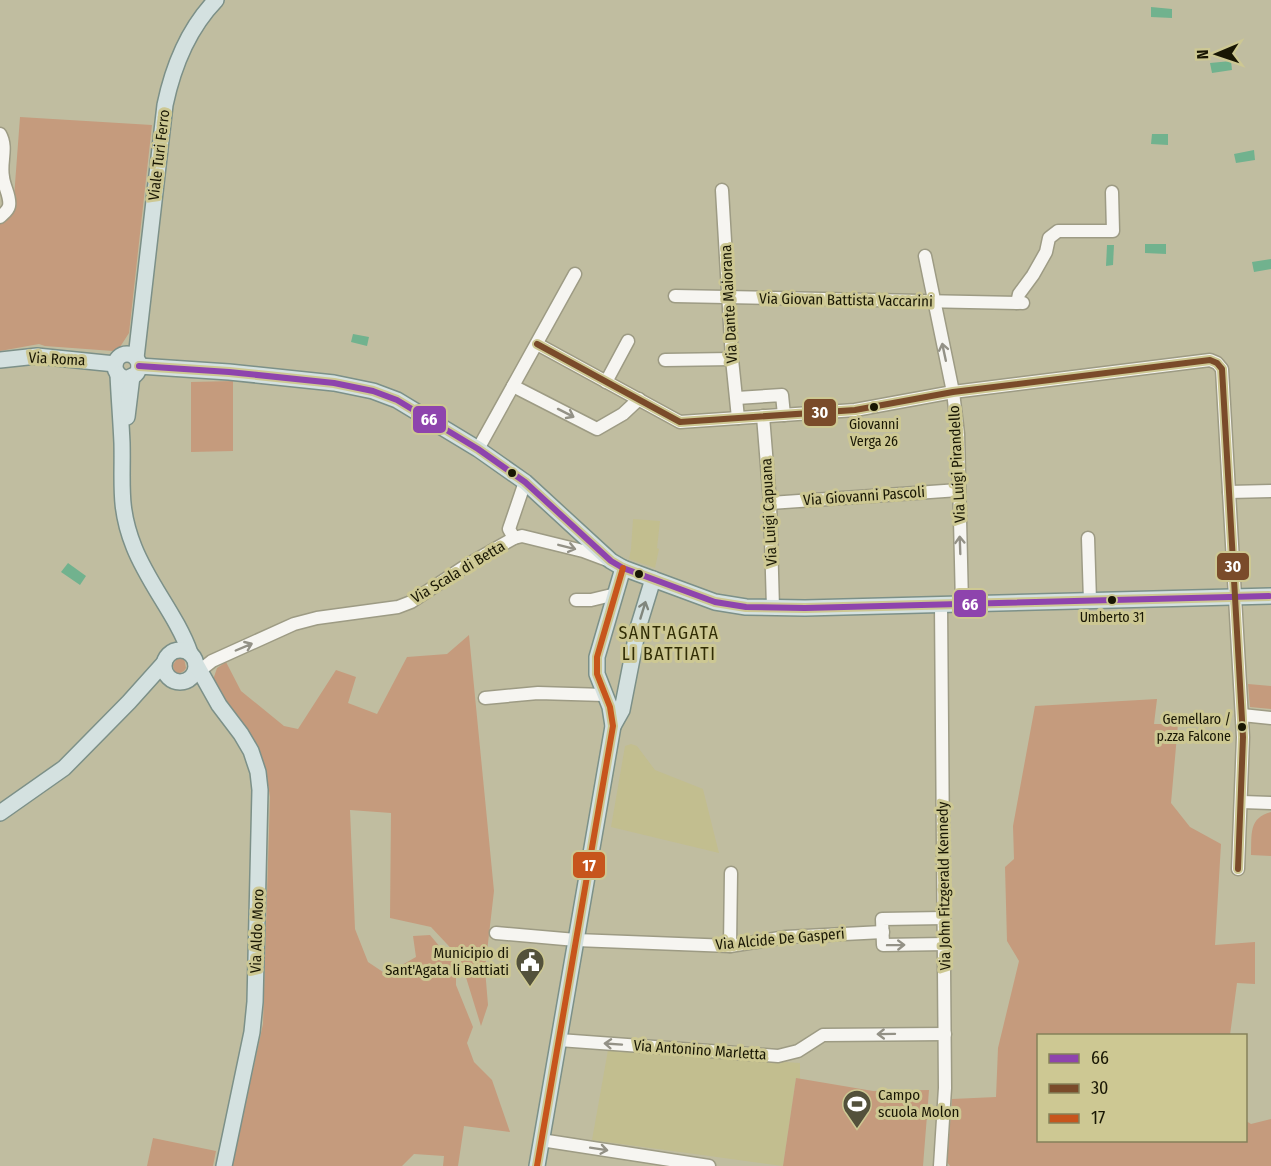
<svg xmlns="http://www.w3.org/2000/svg" width="1271" height="1166" font-family="'Fira Sans Condensed',sans-serif">
	<style>
		.built { fill: #c2be8f }
		.green { fill: #c59b7d }
		.water { fill: #71b28e }
		.lines { fill: none; stroke-linecap: round; stroke-linejoin: round }
		.minor-casing { stroke: #9d9b84; stroke-width: 15 }
		.major-casing { stroke: #7c9088; stroke-width: 18 }
		.minor { stroke: #f6f5f1; stroke-width: 12 }
		.major { stroke: #d4e1e0; stroke-width: 15 }
		.bus-1-casing { stroke: #cdc893; stroke-width: 10 }
		.bus-2-casing { stroke: #cdc893; stroke-width: 10 }
		.bus-3-casing { stroke: #cdc893; stroke-width: 10 }
		.bus-1 { stroke: #8e44ad; stroke-width: 6 }
		.bus-2 { stroke: #7a4b2a; stroke-width: 6 }
		.bus-3 { stroke: #c7551c; stroke-width: 6 }
		.oneway { stroke: #939186 }
		.oneway2 { stroke: #80867d }
		.bus-dot { fill: #191704; stroke: #cdc893; stroke-width: 2 }
		.labels { text-anchor: middle; dominant-baseline: central; stroke-width: 6; stroke-linejoin: round; paint-order: stroke }
		.bus-label { font-size: 14px; fill: #191704; stroke: #cdc893 }
		.street-label { font-size: 15px; fill: #191704; stroke: #cdc893 }
		.poi-label { font-size: 15px; fill: #191704; stroke: #cdc893; text-anchor: end }
		.quarter-label { font-size: 18px; letter-spacing: 1.5px; fill: #312d05; stroke: #cdc893 }
		.line-badge { stroke: #cdc893; stroke-width: 2 }
		.badge-label { font-size: 16px; text-anchor: middle; font-weight: bold; fill: #fff }
	</style>
	<rect width="100%" height="100%" fill="#c0bda0"/>
	<g class="built">
		<path d="M633,519L660,521L657,548L659,549L655,568L629,559L631,549Z"/>
		<path d="M631,744L637,746L655,770L703,789L719,853L611,827L625,746Z"/>
		<path d="M608,1050L800,1063V1079L796,1078L783,1166L592,1140Z"/>
	</g>
	<g class="green">
		<path d="M20,117L152,125L129,333L120,347L113,351L45,346L39,344L0,351V223L13,211Z"/>
		<path d="M233,381V451L191,452V382Z"/>
		<path d="M469,635L494,891L485,969L488,1005L481,1026L460,958L431,927L390,918L391,813L350,810L355,929L368,962L386,974L416,957L413,936L430,935L456,966V985L473,1027L467,1043L474,1062L492,1080L510,1132L464,1126L458,1166H443L444,1156L414,1154L402,1166H232L263,1024L270,797L266,772L255,743L214,686V677L217,668L226,662L241,691L284,726L298,729L336,670L356,677L348,703L377,714L407,657L447,654Z"/>
		<path d="M178,657L184,658L186,668L184,671L178,674L174,671L173,665Z"/>
		<path d="M1248,684L1271,686V709L1250,707Z"/>
		<path d="M1157,699L1154,724H1178L1171,803L1190,827L1221,844L1215,945L1255,942V984L1237,983L1230,1035L1038,1036V1140H1246V1121L1251,1124L1271,1119V1166H950L947,1162L952,1099L996,1097L998,1048L1019,961L1007,941L1005,867L1014,859L1013,826L1035,706Z"/>
		<path d="M1271,812V856L1251,855C1252,835 1248,818 1271,812Z"/>
		<path d="M796,1078L873,1091L929,1090L923,1166H783Z"/>
		<path d="M153,1138L216,1151L213,1166H147Z"/>
	</g>
	<g class="water">
		<path d="M1151,7L1172,9V18L1151,17Z"/>
		<path d="M1231,61L1232,70L1212,73L1210,63Z"/>
		<path d="M1152,134H1168V145L1151,144Z"/>
		<path d="M1254,150L1255,160L1236,163L1234,154Z"/>
		<path d="M1145,244H1166V254L1145,253Z"/>
		<path d="M1107,245H1114L1113,265L1106,266Z"/>
		<path d="M1271,259V269L1254,272L1252,262Z"/>
		<path d="M353,334L369,337L367,346L351,342Z"/>
		<path d="M68,563L86,576L80,585L61,572Z"/>
	</g>
	<g class="lines">
		<g class="minor-casing">
			<g id="minor">
				<path d="M0,134C8,148 0,162 3,177C4,187 11,197 9,206C8,211 3,214 0,217"/>
				<path d="M722,190L732,359L738,418"/>
				<path d="M925,256L953,392L958,434L962,604"/>
				<path d="M675,296L1023,303"/>
				<path d="M1017,303L1019,294L1033,275L1046,252L1049,238L1058,231H1113L1112,192"/>
				<path d="M537,344L680,422L855,410L953,392L1210,360L1217,363L1222,369L1243,737L1238,869"/>
				<path d="M665,360L732,359"/>
				<path d="M606,382L628,341"/>
				<path d="M513,386L597,429L623,414L639,399"/>
				<path d="M737,398L782,395L784,415"/>
				<path d="M763,416L770,503L773,608"/>
				<path d="M478,449L575,274"/>
				<path d="M1229,492L1271,491"/>
				<path d="M770,503L959,490"/>
				<path d="M514,538L509,529L525,482"/>
				<path d="M1088,538L1090,601"/>
				<path d="M576,600H591L616,594"/>
				<path d="M193,676L212,661L294,624L317,618L398,607L411,602L467,565L514,538L522,536L583,551L607,560"/>
				<path d="M485,698L538,693L605,695"/>
				<path d="M1242,715L1271,718"/>
				<path d="M1242,802L1271,803"/>
				<path d="M944,918L882,919L883,945L945,944"/>
				<path d="M496,933L576,940L730,946L786,937L883,932"/>
				<path d="M730,946L731,873"/>
				<path d="M559,1040L778,1056L798,1051L823,1035L945,1034"/>
				<path d="M541,1140L709,1166"/>
				<path d="M940,1166L945,1088L941,605"/>
			</g>
		</g>
		<g class="major-casing">
			<g id="major">
				<circle cx="127" cy="366" r="12"/>
				<path d="M136,358L165,105C173,67 189,28 216,0"/>
				<path d="M0,360L37,356L115,364"/>
				<path d="M139,366L229,372L334,383L373,391L397,400L478,449L525,482L611,561L623,568L715,602L746,607L805,608L1271,596"/>
				<path d="M118,374C119,397 121,420 122,443C123,484 118,507 134,547C149,585 177,616 190,653"/>
				<path d="M127,417L132,376"/>
				<circle cx="180" cy="666" r="16"/>
				<path d="M196,664L219,705L241,734L251,751L258,772L260,790L255,1002L252,1032L224,1166"/>
				<path d="M613,726L622,710L638,628L653,579"/>
				<path d="M0,813L64,768L129,702L164,663"/>
				<path d="M537,1166L613,726L610,707L597,674V657L623,568"/>
			</g>
		</g>
		<use href="#minor" class="minor"/>
		<use href="#major" class="major"/>
		<g class="bus-1-casing">
			<path id="bus-1" d="M139,366L229,372L334,383L373,391L397,400L478,449L525,482L611,561L623,568L715,602L746,607L805,608L1269,596"/>
		</g>
		<g class="bus-2-casing">
			<path id="bus-2" d="M537,344L680,422L855,410L953,392L1210,360L1217,363L1222,369L1243,737L1238,869"/>
		</g>
		<g class="bus-3-casing">
			<path id="bus-3" d="M537,1166L613,726L610,707L597,674V657L623,568"/>
		</g>
		<use href="#bus-1" class="bus-1"/>
		<use href="#bus-2" class="bus-2"/>
		<use href="#bus-3" class="bus-3"/>
	</g>
	<defs><path id="oneway-shaft" d="M-6 0H5M1.5-3L5.5 0L1.5 3" fill="none" stroke-width="1.6" stroke-linecap="round" stroke-linejoin="round" transform="scale(1.5)"/></defs>
	<g class="oneway">
		<use href="#oneway-shaft" transform="translate(944 352) rotate(-102)"/>
		<use href="#oneway-shaft" transform="translate(566 413) rotate(27)"/>
		<use href="#oneway-shaft" transform="translate(960 545) rotate(-92)"/>
		<use href="#oneway-shaft" transform="translate(567 547) rotate(14)"/>
		<use href="#oneway-shaft" transform="translate(244 647) rotate(-23)"/>
		<use href="#oneway-shaft" transform="translate(896 945) rotate(-1)"/>
		<use href="#oneway-shaft" transform="translate(886 1034) rotate(179)"/>
		<use href="#oneway-shaft" transform="translate(613 1044) rotate(-176)"/>
		<use href="#oneway-shaft" transform="translate(599 1149) rotate(9)"/>
	</g>
	<use class="oneway2" href="#oneway-shaft" transform="translate(643 610) rotate(-73)"/>
	<defs>
		<g id="civic-pin" transform="scale(1.5)"><path d="M0 17L-7.5 6A9.5 9.5 0 1 1 7.5 6Z" fill="#53513b" stroke="#cdc893"/><path d="M-.6-6.5H3V-4.5H.6V-3L4-1V1h2V6H-6V1h2V-1L-.6-3ZM-1.2 2.5V6h2.4V2.5Z" fill="#fff"/></g>
		<g id="stadium-pin" transform="scale(1.5)"><path d="M0 17L-7.5 6A9.5 9.5 0 1 1 7.5 6Z" fill="#53513b" stroke="#cdc893"/><path d="M0-5a6.5 5 0 1 0 0 10a6.5 5 0 1 0 0-10ZM-3.5-1.8h7v3.6h-7Z" fill="#fff"/></g>
	</defs>
	<g fill-rule="evenodd">
		<use href="#civic-pin" x="530" y="962"/>
		<use href="#stadium-pin" x="857" y="1104"/>
	</g>
	<g class="bus-dot">
		<circle cx="874" cy="407" r="5"/>
		<circle cx="512" cy="473" r="5"/>
		<circle cx="639" cy="574" r="5"/>
		<circle cx="1112" cy="600" r="5"/>
		<circle cx="1242" cy="727" r="5"/>
	</g>
	<g class="labels">
		<g class="bus-label">
			<text x="874" y="424">Giovanni<tspan x="874" dy="17">Verga 26</tspan></text>
			<text x="1112" y="617">Umberto 31</text>
			<text x="1231" y="719" text-anchor="end">Gemellaro /<tspan x="1231" dy="17">p.zza Falcone</tspan></text>
		</g>
		<g class="street-label">
			<text transform="translate(159 155) rotate(-83)">Viale Turi Ferro</text>
			<text transform="translate(846 300) rotate(1)">Via Giovan Battista Vaccarini</text>
			<text transform="translate(729 304) rotate(-93)">Via Dante Maiorana</text>
			<text transform="translate(57 359) rotate(3)">Via Roma</text>
			<text transform="translate(957 464) rotate(-93)">Via Luigi Pirandello</text>
			<text transform="translate(864 496) rotate(-4)">Via Giovanni Pascoli</text>
			<text transform="translate(769 512) rotate(-93)">Via Luigi Capuana</text>
			<text transform="translate(458 572) rotate(-31)">Via Scala di Betta</text>
			<text transform="translate(944 886) rotate(-91)">Via John Fitzgerald Kennedy</text>
			<text transform="translate(257 931) rotate(-88)">Via Aldo Moro</text>
			<text transform="translate(780 939) rotate(-5)">Via Alcide De Gasperi</text>
			<text transform="translate(700 1050) rotate(4)">Via Antonino Marletta</text>
		</g>
		<g class="poi-label">
			<text x="509" y="953">Municipio di<tspan x="509" dy="17">Sant'Agata li Battiati</tspan></text>
			<text x="878" y="1095" text-anchor="start">Campo<tspan x="878" dy="17">scuola Molon</tspan></text>
		</g>
		<g class="quarter-label">
			<text x="669" y="633">SANT'AGATA<tspan x="669" dy="21">LI BATTIATI</tspan></text>
		</g>
	</g>
	<g class="line-badge">
		<rect x="803" y="398" width="34" height="29" rx="6" fill="#7a4b2a"/>
		<rect x="412" y="405" width="35" height="29" rx="6" fill="#8e44ad"/>
		<rect x="1216" y="552" width="34" height="29" rx="6" fill="#7a4b2a"/>
		<rect x="953" y="589" width="34" height="29" rx="6" fill="#8e44ad"/>
		<rect x="572" y="851" width="34" height="28" rx="6" fill="#c7551c"/>
	</g>
	<g class="badge-label">
		<text x="820" y="418">30</text>
		<text x="429" y="425">66</text>
		<text x="1233" y="572">30</text>
		<text x="970" y="610">66</text>
		<text x="589" y="871">17</text>
	</g>
	<rect x="1037" y="1034" width="210" height="108" fill="#cdc893" stroke="#85815a" stroke-width="1.5"/>
	<rect x="1049" y="1054" width="30" height="9" fill="#8e44ad" stroke="#85815a" stroke-width="1.5"/>
	<text x="1091" y="1064" font-size="18" fill="#191704">66</text>
	<rect x="1049" y="1084" width="30" height="9" fill="#7a4b2a" stroke="#85815a" stroke-width="1.5"/>
	<text x="1091" y="1094" font-size="18" fill="#191704">30</text>
	<rect x="1049" y="1114" width="30" height="9" fill="#c7551c" stroke="#85815a" stroke-width="1.5"/>
	<text x="1091" y="1124" font-size="18" fill="#191704">17</text>
	<g transform="translate(1217 54) rotate(268)" stroke="#cdc893" stroke-width="4.5" paint-order="stroke">
	<path d="M0-4.5L10 22L0 15L-10 22Z" fill="#191704"/>
	<text y="-9" font-size="16" font-weight="bold" text-anchor="middle" fill="#191704">N</text>
	</g>
</svg>
